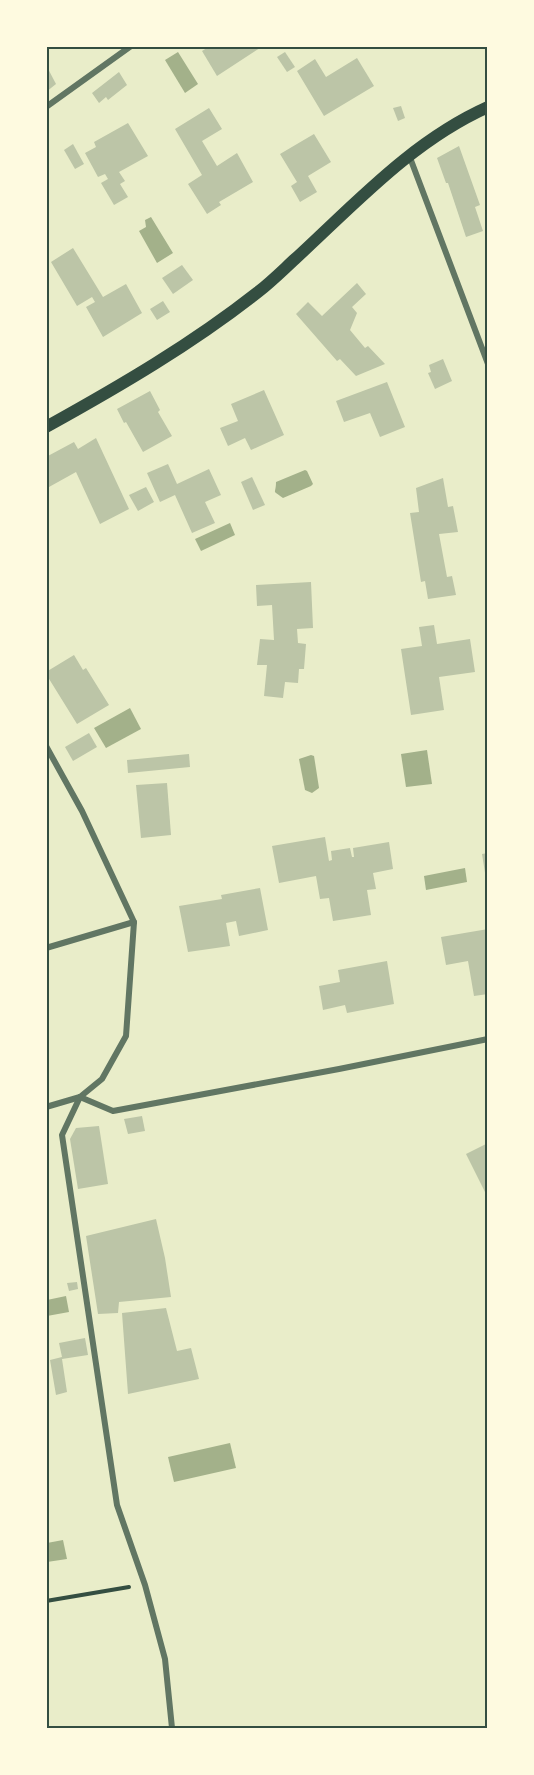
<svg xmlns="http://www.w3.org/2000/svg" width="534" height="1775" font-family="'Work Sans',sans-serif">
	<style>
		.water { fill: #a3b18a }
		.building { fill: #bcc5a7 }
		.lines { fill: none; stroke-linecap: round; stroke-linejoin: round }
		.path { stroke: #344e41; stroke-width: 4 }
		.minor { stroke: #617663; stroke-width: 6 }
		.secondary { stroke: #344e41; stroke-width: 12 }
		.neatline { fill: none; stroke: #344e41; stroke-width: 2 }
	</style>
	<rect width="100%" height="100%" fill="#e9edc9"/>
	<g class="water">
		<path d="M178,52L198,84L185,93L165,60Z"/>
		<path d="M151,217L173,253L157,263L139,231L146,227L145,220Z"/>
		<path d="M305,470L307,471L313,484L311,486L283,498C271,489 276,495 276,482Z"/>
		<path d="M230,523L235,535L201,551L195,539Z"/>
		<path d="M130,708L141,729L106,748L94,728Z"/>
		<path d="M427,750L432,784L406,787L401,754Z"/>
		<path d="M311,755L314,756L319,788L312,793L305,790L299,759Z"/>
		<path d="M465,868L467,882L426,890L424,876Z"/>
		<path d="M66,1296L69,1312L47,1316V1300Z"/>
		<path d="M230,1443L236,1468L174,1482L168,1457Z"/>
		<path d="M63,1540L67,1559L47,1562V1543Z"/>
	</g>
	<g class="building">
		<path d="M210,46H263L217,76L202,51Z"/>
		<path d="M285,52L295,67L287,72L277,57Z"/>
		<path d="M357,58L374,86L324,116L297,71L315,59L326,77Z"/>
		<path d="M46,65L56,84L46,92Z"/>
		<path d="M119,72L127,85L108,100L106,97L99,103L92,93Z"/>
		<path d="M401,106L405,118L398,121L393,108Z"/>
		<path d="M209,108L222,129L202,141L217,166L237,153L253,182L219,202L221,205L207,214L188,184L202,175L175,129Z"/>
		<path d="M128,123L148,156L119,172L125,181L120,184L128,197L114,205L101,183L108,179L105,174L98,177L85,153L96,147L94,142Z"/>
		<path d="M314,134L331,162L308,176L317,192L300,202L291,186L297,182L280,154Z"/>
		<path d="M73,144L84,164L75,169L64,150Z"/>
		<path d="M459,146L480,205L475,207L483,231L466,237L448,183H446L437,158Z"/>
		<path d="M73,248L103,297L126,284L142,313L103,337L86,307L95,302L92,297L77,306L51,262Z"/>
		<path d="M182,265L193,280L173,294L162,278Z"/>
		<path d="M357,283L366,294L352,307L357,313L350,330L365,348L368,346L385,364L356,376L340,359L337,361L296,314L308,302L322,316Z"/>
		<path d="M163,301L170,312L157,320L150,309Z"/>
		<path d="M443,359L452,381L435,389L428,373L431,372L429,365Z"/>
		<path d="M387,382L405,427L380,437L370,413L344,422L336,401Z"/>
		<path d="M264,390L284,435L251,450L245,438L228,446L220,428L238,421L231,404Z"/>
		<path d="M150,391L160,410L158,412L172,436L143,452L126,422L124,423L117,409Z"/>
		<path d="M96,438L129,509L100,524L76,472L49,487V485L46,486V457L74,442L78,449Z"/>
		<path d="M168,464L177,484L209,469L221,495L205,502L215,523L192,533L175,495L160,502L147,473Z"/>
		<path d="M252,477L265,505L253,510L241,482Z"/>
		<path d="M443,478L448,507L453,506L458,532L439,534L447,577L452,576L456,595L428,599L425,581L421,582L410,513L419,512L416,488Z"/>
		<path d="M146,487L154,502L138,511L129,495Z"/>
		<path d="M311,582L313,628L297,629L298,643L306,644L304,669H299L298,683L285,682L283,698L264,696L267,665H257L260,639L274,640L272,605L257,606L256,585Z"/>
		<path d="M434,625L437,644L470,639L475,672L439,677L444,710L411,715L401,649L422,646L419,627Z"/>
		<path d="M74,655L83,670L86,668L109,705L77,724L46,674V672Z"/>
		<path d="M89,733L97,747L73,761L65,747Z"/>
		<path d="M189,754L190,767L128,773L127,760Z"/>
		<path d="M167,783L171,835L141,838L136,785Z"/>
		<path d="M325,837L329,861L332,860L331,851L350,848L352,857H354L353,848L389,842L393,869L373,873L376,889L367,890L371,915L333,921L329,898L320,899L316,876L279,883L272,846Z"/>
		<path d="M488,853V878L486,879L482,854Z"/>
		<path d="M260,888L268,930L239,936L236,921L226,923L230,946L188,952L179,906L222,899L221,895Z"/>
		<path d="M488,929V994L474,996L468,961L446,965L441,937Z"/>
		<path d="M387,961L394,1004L347,1013L345,1005L323,1010L319,986L340,982L338,970Z"/>
		<path d="M142,1116L145,1131L128,1134L124,1119Z"/>
		<path d="M99,1126L108,1184L78,1189L70,1139L76,1128Z"/>
		<path d="M488,1143V1198L466,1154Z"/>
		<path d="M156,1219L165,1258L171,1297L119,1302L118,1313L98,1314L86,1236Z"/>
		<path d="M77,1282L78,1289L69,1291L67,1283Z"/>
		<path d="M166,1308L177,1351L191,1348L199,1379L128,1394L122,1313Z"/>
		<path d="M85,1338L88,1355L62,1359L67,1392L56,1395L50,1360L62,1357L59,1343Z"/>
	</g>
	<g class="lines">
		<path class="path" d="M46,1601L129,1587"/>
		<g class="minor">
			<path d="M46,107L131,46"/>
			<path d="M409,155L488,364"/>
			<path d="M46,746L82,811L134,922L126,1036L102,1079L80,1097L62,1135L117,1505L145,1585L165,1659L172,1728"/>
			<path d="M46,948L134,922"/>
			<path d="M80,1097L113,1111L339,1069L488,1039"/>
			<path d="M46,1107L80,1097"/>
		</g>
		<path class="secondary" d="M46,427C120,386 192,344 258,292C271,282 283,270 295,259C355,204 412,141 488,107"/>
	</g>
	<rect width="534" height="1775" fill="none" stroke="#fefae0" stroke-width="96"/>
	<rect x="48" y="48" width="438" height="1679" class="neatline"/>
</svg>
